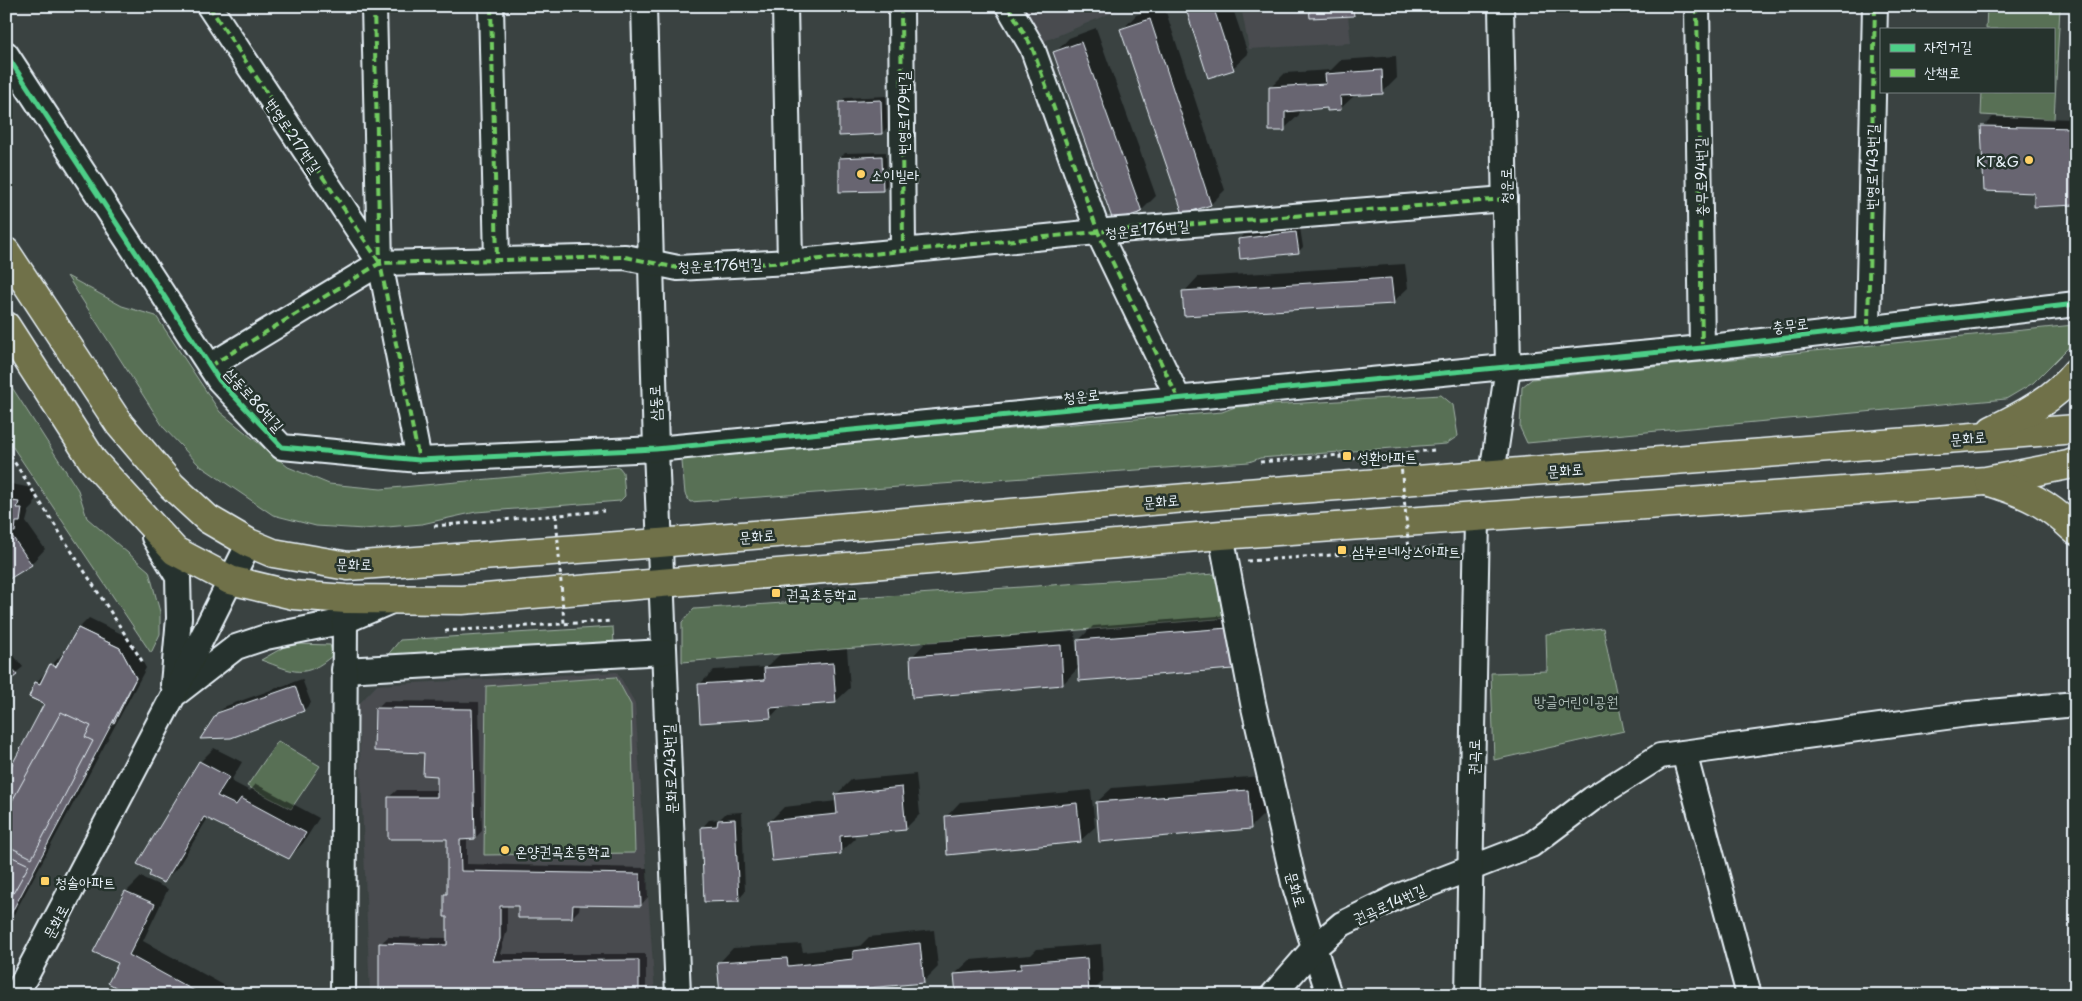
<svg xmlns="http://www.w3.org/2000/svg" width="2082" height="1001" font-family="'Playpen Sans','Poor Story',sans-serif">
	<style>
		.built { fill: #484c4f }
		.green { fill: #587055; stroke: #a0b0a6 }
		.shadow { fill: #0007 }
		.building { fill: #676571; stroke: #e8f1f8 }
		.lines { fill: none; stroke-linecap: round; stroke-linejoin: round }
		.minor-casing { stroke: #e8f1f8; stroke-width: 28 }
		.major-casing { stroke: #e8f1f8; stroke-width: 31 }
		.path { stroke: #e8f1f8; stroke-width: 3; stroke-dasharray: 4 4; stroke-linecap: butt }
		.minor { stroke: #26332d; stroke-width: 24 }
		.major { stroke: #6f714a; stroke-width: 28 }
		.path-bridge { stroke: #e8f1f8; stroke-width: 3; stroke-dasharray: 4 4; stroke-linecap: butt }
		.quiet { stroke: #71cb61; stroke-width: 4; stroke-dasharray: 8 4; stroke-linecap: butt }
		.cycleway-casing { stroke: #26332d; stroke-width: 8 }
		.cycleway { stroke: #4dcf88; stroke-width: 5 }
		.poi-dot { fill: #ffd166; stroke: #26332d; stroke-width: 2 }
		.labels { text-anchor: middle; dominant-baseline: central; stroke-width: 5; stroke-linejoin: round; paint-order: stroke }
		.street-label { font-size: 15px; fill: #e8f1f8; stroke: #26332d }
		.poi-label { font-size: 15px; fill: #e8f1f8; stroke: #26332d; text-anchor: start }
		.park-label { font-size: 15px; fill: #aebdb7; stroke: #26332d }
	</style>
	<rect width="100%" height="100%" fill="#3a4241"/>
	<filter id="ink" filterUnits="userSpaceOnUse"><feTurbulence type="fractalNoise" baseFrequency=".02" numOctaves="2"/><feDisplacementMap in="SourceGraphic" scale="10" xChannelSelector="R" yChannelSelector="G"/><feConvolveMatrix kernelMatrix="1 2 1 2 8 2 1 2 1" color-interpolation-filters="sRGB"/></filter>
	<g filter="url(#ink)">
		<g class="built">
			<path d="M1013,6H1128L1035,45Z"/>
			<path d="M1241,6H1347L1351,43L1249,49Z"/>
			<path d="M617,672L635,703L655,995H370L358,705L377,685Z"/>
		</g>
		<g class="green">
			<path d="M1987,6L2060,8L2054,119L1981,115L1982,91H2053V29H1986Z"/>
			<path d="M67,276L122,306L156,316L220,412L288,467L329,484L381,489L619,467L623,472L625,496L620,501L476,512L422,524L364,529L316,526L273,515L199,465L164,428Z"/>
			<path d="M2074,325V342L2033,383L2006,399L1527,443L1520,428L1522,387L1532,379Z"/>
			<path d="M6,378L78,490L87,518L149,571L160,612V634L151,653L6,437Z"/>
			<path d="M1441,395L1453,405L1458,436L1446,444L1260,458L1249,462L690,502L685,494L682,462L689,455L1222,412L1235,407Z"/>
			<path d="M1215,574L1223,581L1229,618L682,662V622L694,609Z"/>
			<path d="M613,627L614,644L386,657L400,640Z"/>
			<path d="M1603,628L1624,731L1494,760L1491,673L1547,671L1546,634Z"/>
			<path d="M297,644L330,645L333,655C304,680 294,672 261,660L284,647Z"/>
			<path d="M616,677L631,705L635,853L484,855L486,686Z"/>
			<path d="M278,741L320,766L291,809L247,786Z"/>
		</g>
		<g class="shadow">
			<path d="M1164,6L1225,190L1211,204L1122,30L1136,15Z"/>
			<path d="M1186,6H1232L1248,54L1233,68Z"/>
			<path d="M1310,6H1361V8L1354,15Z"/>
			<path d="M1096,28L1156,196L1141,211L1055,53L1069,38Z"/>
			<path d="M1396,56L1397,78L1383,92L1355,95L1340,109L1328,107L1299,109V115L1284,129L1270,88L1285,73L1331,70L1341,60Z"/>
			<path d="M886,96L887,128L882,133L840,102L845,98Z"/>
			<path d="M1993,117L2076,119V204L2036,192L1983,127Z"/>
			<path d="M886,152L887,185L882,190L840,158L845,153Z"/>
			<path d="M1300,228L1303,247L1298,252L1239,240L1244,235Z"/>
			<path d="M1405,264L1408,288L1393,302L1184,292L1198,277Z"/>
			<path d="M6,483L32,488L31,494H36L34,506L29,511L26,522L45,549L31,564L6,580Z"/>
			<path d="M1242,614L1247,654L1232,668L1079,667L1063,684L912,657L926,642L1075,632L1077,666H1079L1078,641L1093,626Z"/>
			<path d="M89,618L130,638L146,668L6,929V778L46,704L36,683L61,655L63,656L79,628Z"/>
			<path d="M847,649L850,688L835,702L781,706L771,717L699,685L714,670L767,667L780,654Z"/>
			<path d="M11,652L23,667L6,681V655Z"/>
			<path d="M302,679L311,703L304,710L218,713L226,706Z"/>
			<path d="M6,686L11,694L6,699Z"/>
			<path d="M384,701L479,702L482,831L475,838H467V864L647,868L648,897L641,905L580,904L579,910L572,917L520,905H507V930L500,954H646V995H381L380,944L388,937L449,938L445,895L448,892L449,838L389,797L397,790H438L439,774L425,752L376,709Z"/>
			<path d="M214,748L242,762L231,781L250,791L256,784L319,818L303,843L289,858L208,818L178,867L164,881L200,762Z"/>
			<path d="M916,774L920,814L906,828L854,833L855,839L840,853L769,822L784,807L837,801L836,795L851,780Z"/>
			<path d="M1262,776L1265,813L1251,827L1097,802L1112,788Z"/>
			<path d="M1091,790L1095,827L1080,841L946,817L960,802Z"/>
			<path d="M742,812L745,892L738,900L702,828L709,820L720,819L726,813Z"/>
			<path d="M141,877L168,889L143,941L242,995H133L120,962L95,951L126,892Z"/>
			<path d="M934,930L938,967L923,982L867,987L859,995H792L719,963L733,948L801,944L803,952L860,946L869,937Z"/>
			<path d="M1101,944L1103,981L1089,995H957L955,974L970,960L1031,955L1037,949Z"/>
		</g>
		<g class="building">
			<path d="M1033,6H1045L1035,11Z"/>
			<path d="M1185,6H1213L1234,70L1208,78Z"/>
			<path d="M1309,6H1353L1354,16L1310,18Z"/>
			<path d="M1150,19L1211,205L1183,214L1120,29Z"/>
			<path d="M1081,42L1142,212L1113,221L1053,52Z"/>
			<path d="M1382,70L1383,94L1340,96L1341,110L1327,111V108L1285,112V131H1269V87L1326,84L1325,74Z"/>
			<path d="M881,100L882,134L839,136V102Z"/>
			<path d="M1981,126L2076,128V205L2034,207V193L1984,191Z"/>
			<path d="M882,156L883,191L839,192V158Z"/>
			<path d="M1296,232L1299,253L1240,259L1238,239Z"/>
			<path d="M1391,278L1394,304L1184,316L1182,291Z"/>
			<path d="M6,500L19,502L17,508H22L20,522H16L15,532H12V536L32,565L6,581Z"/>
			<path d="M78,628L120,648L136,678L114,723L101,716L97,724L94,721L91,726L29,697L35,682L40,684L50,664L56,667Z"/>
			<path d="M78,628L120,648L136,678L6,923V776L44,704L29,697L35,682L40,684L50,664L56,667Z"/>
			<path d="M1228,628L1233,669L1079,681L1077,640Z"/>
			<path d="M1061,645L1063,685L912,698L910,656Z"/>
			<path d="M6,662L17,675L6,683Z"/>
			<path d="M833,663L836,703L770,708L771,718L700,723L698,684L765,680L764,668Z"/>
			<path d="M295,686L304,711L231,738L200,739L217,713Z"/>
			<path d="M375,708L472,709L475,839L460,840L461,871L640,874L641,906L573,905L572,918H518V906H500V939L493,961L639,960V995H379V943L447,945V917H444V894H447V839H388V797H437V776L423,775L424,753L374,751Z"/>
			<path d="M61,712L91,726L85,737L93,741L32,858L6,845V831L10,825L6,823V812Z"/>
			<path d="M199,761L229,777L217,796L236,805L241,798L306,833L289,859L204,817L164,883L149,876L151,871L137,864Z"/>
			<path d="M902,787L906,830L840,836L841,854L772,861L768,821L837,814L835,794Z"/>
			<path d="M1248,790L1251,829L1099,842L1096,802Z"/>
			<path d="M1077,803L1081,842L947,855L945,816Z"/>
			<path d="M735,819L739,901L704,902L701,827L717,826L718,820Z"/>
			<path d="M6,854L29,865L6,906Z"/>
			<path d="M125,891L155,904L129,955L202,995H130L108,983L118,963L93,952Z"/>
			<path d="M920,943L924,983L856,989L857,995H720L717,962L787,958L788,966L853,959V951Z"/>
			<path d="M1087,958L1089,995H956L954,974L1021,969V963Z"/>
		</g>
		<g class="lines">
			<g class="minor-casing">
				<g id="minor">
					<path d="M209,6L380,263"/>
					<path d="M374,6L380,263L419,460"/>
					<path d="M491,6L497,260"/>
					<path d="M644,6L656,449L678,995"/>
					<path d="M785,6L790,262"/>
					<path d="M901,6L903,250"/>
					<path d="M1008,6L1032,47L1098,232L1178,398"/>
					<path d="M1697,6L1702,348"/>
					<path d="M6,54L219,380L282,447L419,460L656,449L1702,348L2076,304"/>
					<path d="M1868,327L1875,6"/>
					<path d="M210,366L380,263L625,257L678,268L790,262L1107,231L1505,199"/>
					<path d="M1492,474L1508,367L1501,6"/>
					<path d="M1221,535L1253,703L1294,883L1329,995"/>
					<path d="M154,537L178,577L179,618L173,684"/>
					<path d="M344,670L664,652"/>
					<path d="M178,692L236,647L266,637L345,621L394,600"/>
					<path d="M1684,753L1749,995"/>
					<path d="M16,995L173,696L249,543"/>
					<path d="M343,995L345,621"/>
					<path d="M1273,995L1314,948L1342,924L1399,896L1531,845L1592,799L1660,756L1968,714L2076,704"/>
					<path d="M1468,995L1477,519"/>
				</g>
			</g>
			<g class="major-casing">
				<g id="major">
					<path d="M6,252L120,425L172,486L208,519L249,543L273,553L348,566L659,543L1221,495L2076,429"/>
					<path d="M6,326L93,461L175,551L230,580L293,595L346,599L462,600L1221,535L1986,481L2068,465L2076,462"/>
					<path d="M1992,430C2023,415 2054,399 2076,372"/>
					<path d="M1990,482C2030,495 2045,502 2076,531"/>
				</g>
			</g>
			<g class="path">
				<path d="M6,449L144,664"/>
				<path d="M1260,462L1340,455V460L1434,450"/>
				<path d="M434,526L604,511"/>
				<path d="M1247,561L1446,547"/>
				<path d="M445,631L611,621"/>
			</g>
			<use href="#minor" class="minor"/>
			<use href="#major" class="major"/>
			<g class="path-bridge">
				<path d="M1400,454L1409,550"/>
				<path d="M556,515L564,623"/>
			</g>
			<g class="quiet">
				<path d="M209,6L380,263"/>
				<path d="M374,6L380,263L419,460"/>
				<path d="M491,6L497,260"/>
				<path d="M901,6L903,250"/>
				<path d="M1008,6L1032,47L1098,232L1178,398"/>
				<path d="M1697,6L1702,348"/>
				<path d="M1868,327L1875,6"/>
				<path d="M210,366L380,263L625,257L678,268L790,262L1107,231L1505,199"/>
			</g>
			<g class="cycleway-casing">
				<path id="cycleway" d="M6,54L219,380L282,447L419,460L656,449L1702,348L2076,304"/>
			</g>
			<use href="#cycleway" class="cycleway"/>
		</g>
	</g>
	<g class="poi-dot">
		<circle cx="2029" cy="160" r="5"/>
		<circle cx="861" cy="174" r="5"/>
		<rect x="1342" y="451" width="10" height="10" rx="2.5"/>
		<rect x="1337" y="545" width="10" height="10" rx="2.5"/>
		<rect x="771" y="588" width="10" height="10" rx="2.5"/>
		<circle cx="505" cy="850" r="5"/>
		<rect x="40" y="876" width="10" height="10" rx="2.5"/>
	</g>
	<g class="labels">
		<g class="street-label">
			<text transform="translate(902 113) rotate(-90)">번영로179번길</text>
			<text transform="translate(294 135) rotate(56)">번영로217번길</text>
			<text transform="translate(1871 167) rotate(-89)">번영로143번길</text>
			<text transform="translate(1700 177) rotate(-91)">충무로94번길</text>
			<text transform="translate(1505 186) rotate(-91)">청운로</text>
			<text transform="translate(1147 228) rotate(-5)">청운로176번길</text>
			<text transform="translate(720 264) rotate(-2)">청운로176번길</text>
			<text transform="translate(1790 324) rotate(-7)">충무로</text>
			<text transform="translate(1081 395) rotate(-6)">청운로</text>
			<text transform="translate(255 399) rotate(48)">삼동로86번길</text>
			<text transform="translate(654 403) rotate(-92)">삼동로</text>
			<text transform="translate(1968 437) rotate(-5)">문화로</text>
			<text transform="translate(1565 469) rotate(-4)">문화로</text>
			<text transform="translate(1161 500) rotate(-5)">문화로</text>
			<text transform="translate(757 535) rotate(-5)">문화로</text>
			<text transform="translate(354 563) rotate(1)">문화로</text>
			<text transform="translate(1473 757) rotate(-89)">권곡로</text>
			<text transform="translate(669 769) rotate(-92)">문화로243번길</text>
			<text transform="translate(1297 889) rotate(74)">문화로</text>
			<text transform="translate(1389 903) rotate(-24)">권곡로14번길</text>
			<text transform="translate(55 921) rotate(-62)">문화로</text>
		</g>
		<g class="poi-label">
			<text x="2019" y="160" text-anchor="end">KT&amp;G</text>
			<text x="871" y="174">소이빌라</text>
			<text x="1357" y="456">성환아파트</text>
			<text x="1352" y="550">삼부르네상스아파트</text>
			<text x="786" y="593">권곡초등학교</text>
			<text x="515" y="850">온양권곡초등학교</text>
			<text x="55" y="881">청솔아파트</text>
		</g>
		<g class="park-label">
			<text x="1576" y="700">방글어린이공원</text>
		</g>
	</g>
	<rect width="2082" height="1001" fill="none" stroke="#26332d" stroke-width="25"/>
	<rect x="12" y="12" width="2057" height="976" fill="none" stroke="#e8f1f8" stroke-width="2" filter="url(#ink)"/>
	<rect x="1880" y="28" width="175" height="65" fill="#26332d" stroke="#747f7e"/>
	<rect x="1890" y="44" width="25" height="8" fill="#4dcf88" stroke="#747f7e"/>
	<text x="1924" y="52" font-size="15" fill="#e8f1f8">자전거길</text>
	<rect x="1890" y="69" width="25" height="8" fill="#71cb61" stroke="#747f7e"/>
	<text x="1924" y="78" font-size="15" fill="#e8f1f8">산책로</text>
</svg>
